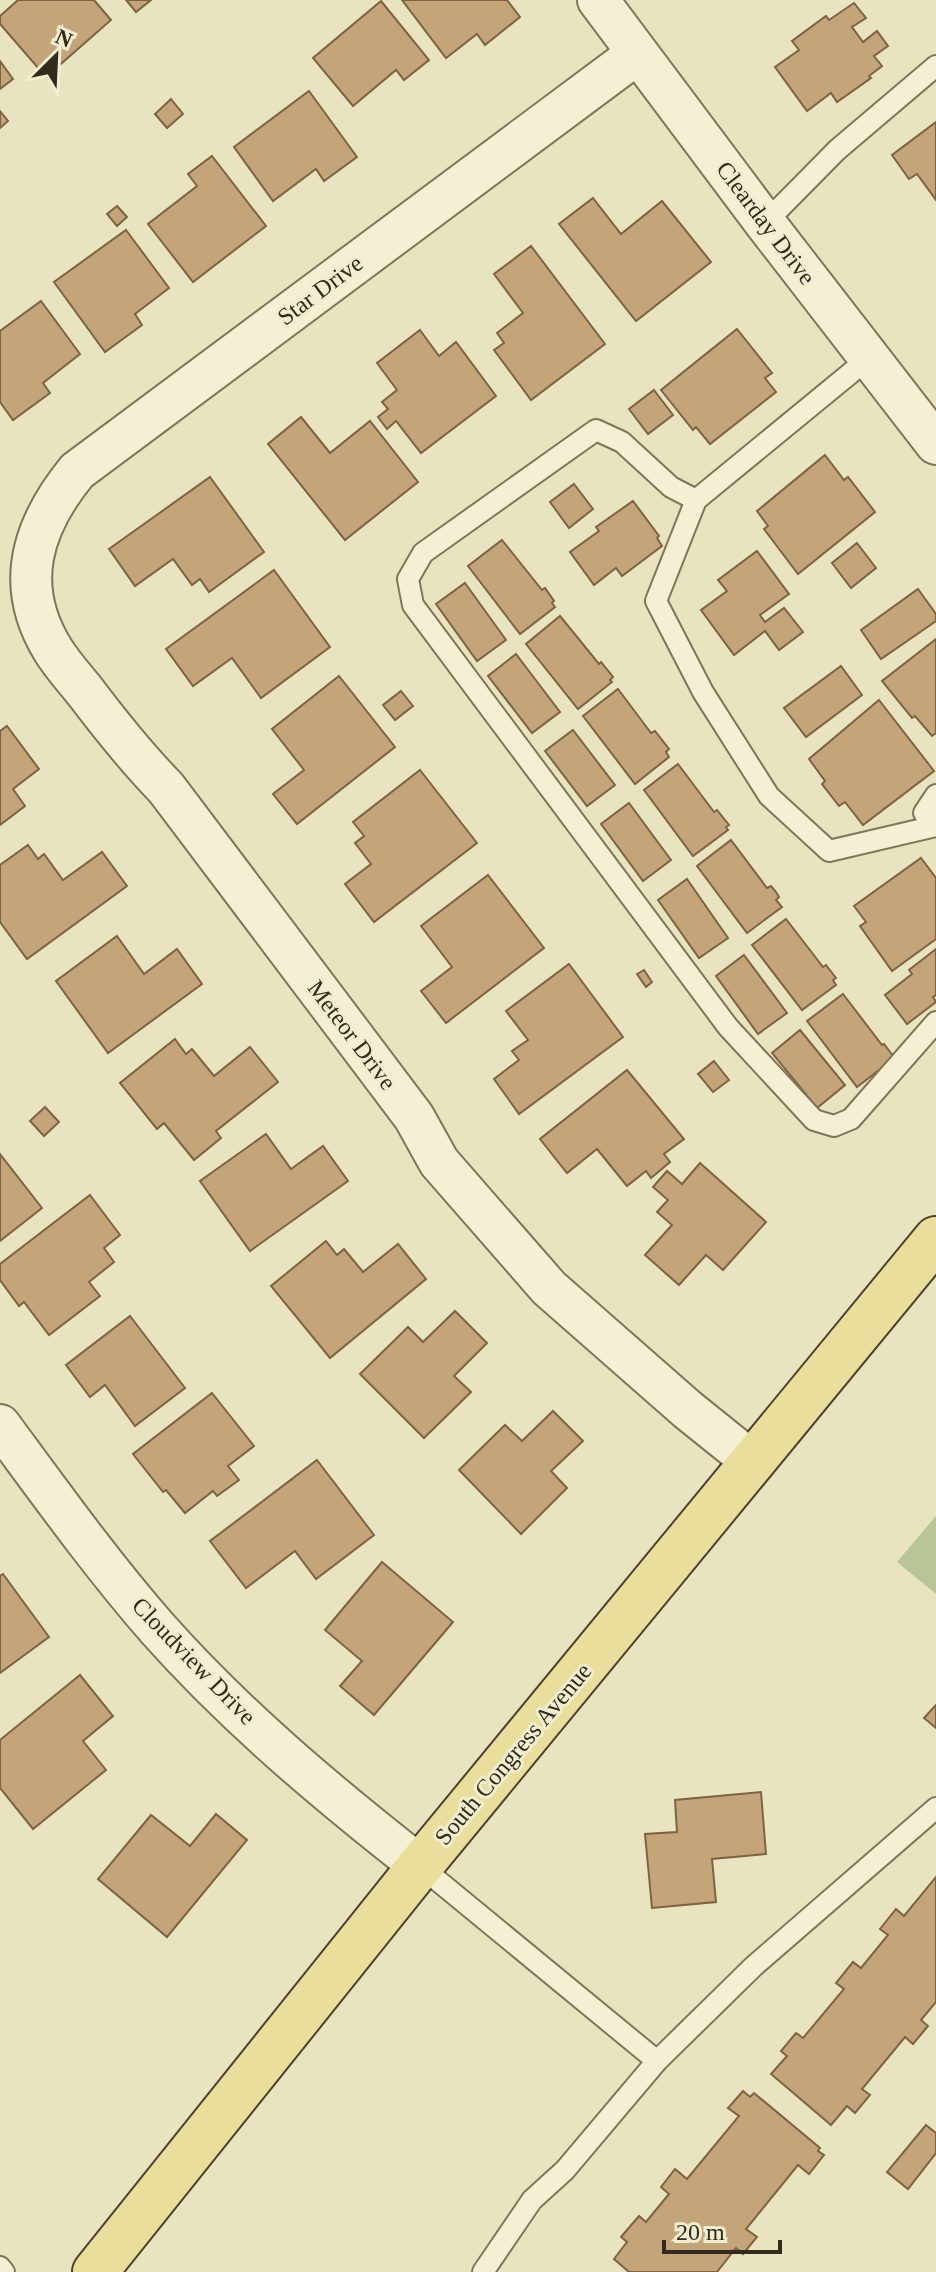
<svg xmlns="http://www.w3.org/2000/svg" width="936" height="2272" font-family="'Times New Roman',serif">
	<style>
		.green { fill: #b8c596 }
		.building { fill: #c4a57a; stroke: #7d6342; stroke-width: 2 }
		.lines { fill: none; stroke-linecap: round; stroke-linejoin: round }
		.lane-casing { stroke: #80755a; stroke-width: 24 }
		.street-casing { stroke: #80755a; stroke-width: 44 }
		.primary-casing { stroke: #4e422e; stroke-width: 48 }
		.lane { stroke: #f5f0d3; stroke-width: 20 }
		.street { stroke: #f5f0d3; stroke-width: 40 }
		.primary { stroke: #e9de9b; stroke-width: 44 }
		.labels { text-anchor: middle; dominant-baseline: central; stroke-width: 6; stroke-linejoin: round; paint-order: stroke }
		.street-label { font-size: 24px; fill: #312a1d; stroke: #f1edcf }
	</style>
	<rect width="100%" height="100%" fill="#e9e4c0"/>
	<path class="green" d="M936,1516V1594L897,1562Z"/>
	<g class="building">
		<path d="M18,0H94L111,20L46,77L0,24V16Z"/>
		<path d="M126,0H151L136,12Z"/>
		<path d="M402,0H507L520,17L485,45L477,34L446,58Z"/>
		<path d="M381,1L429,60L404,80L396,70L353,106L313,58Z"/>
		<path d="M854,3L866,18L852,27L863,42L877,31L888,46L874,56L882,66L869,76L871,78L837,102L831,93L807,111L775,67L799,50L792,41L826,16L829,20Z"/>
		<path d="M0,61L13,79L0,89Z"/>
		<path d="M309,91L357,157L324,181L316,169L273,201L234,147Z"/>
		<path d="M171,99L183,114L167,128L155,114Z"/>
		<path d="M0,111L8,121L0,128Z"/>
		<path d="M936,122V200L917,174L909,179L892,155Z"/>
		<path d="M212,156L266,226L193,282L148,224L197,186L188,174Z"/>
		<path d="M593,198L621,234L662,201L711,262L636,321L559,224Z"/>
		<path d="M117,206L127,217L117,226L107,214Z"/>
		<path d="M126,230L169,288L135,314L142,325L105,352L54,282Z"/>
		<path d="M531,246L605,344L531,400L494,350L504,343L497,333L523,313L494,274Z"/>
		<path d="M41,301L80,354L43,383L50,393L13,420L0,402V331Z"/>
		<path d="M737,329L772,373L765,378L776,392L710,444L696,427L693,430L661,390Z"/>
		<path d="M420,330L439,356L456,342L496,396L421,453L396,421L387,429L378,417L388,409L382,402L397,390L377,363Z"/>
		<path d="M654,390L673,415L648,434L629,409Z"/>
		<path d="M301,417L330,453L370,421L418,482L345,540L268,444Z"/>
		<path d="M825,455L844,480L848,477L875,512L798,574L764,529L768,526L757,511Z"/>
		<path d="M210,477L264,552L209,592L200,579L192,585L173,559L135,586L109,549Z"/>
		<path d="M574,484L593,509L569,528L550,502Z"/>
		<path d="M633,501L659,536L657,538L662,546L622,576L616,568L594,585L570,552L599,531L596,527Z"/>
		<path d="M502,540L542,590L545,588L554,601L552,603L555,607L520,634L468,566Z"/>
		<path d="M857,543L876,568L851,588L832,563Z"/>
		<path d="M757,551L789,594L760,615L765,622L784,608L803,632L779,650L765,631L734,655L701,610L727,591L718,580Z"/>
		<path d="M274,570L330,647L261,698L232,658L193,686L166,649Z"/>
		<path d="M465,583L506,640L477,661L436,604Z"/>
		<path d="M918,589L936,614V621L881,659L861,630Z"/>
		<path d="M560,616L599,664L601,662L613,677L610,680L612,682L578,709L526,644Z"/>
		<path d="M936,639V733L932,736L915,716L912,718L882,681Z"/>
		<path d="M516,654L560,712L532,733L488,676Z"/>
		<path d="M841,666L862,695L806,737L784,708Z"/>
		<path d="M339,676L395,747L297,824L273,794L304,770L272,729Z"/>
		<path d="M618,689L651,733L655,731L669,749L666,752L669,757L635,784L583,716Z"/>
		<path d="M401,691L413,706L395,720L383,705Z"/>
		<path d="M879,700L934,771L863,825L845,802L839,806L822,784L825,781L809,759Z"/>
		<path d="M7,726L39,769L13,789L25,806L0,825V731Z"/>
		<path d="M573,730L615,785L587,806L545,751Z"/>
		<path d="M678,764L714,812L717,810L729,825L726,827L728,830L693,856L644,790Z"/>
		<path d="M420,770L477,843L374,922L345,884L371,864L355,843L364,836L353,822Z"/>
		<path d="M629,803L671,860L643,881L601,824Z"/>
		<path d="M731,840L767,888L771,886L776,892L779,897L776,900L782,907L747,933L697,866Z"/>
		<path d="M28,845L38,859L44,854L63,880L102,852L127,886L27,959L0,922V865Z"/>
		<path d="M921,858L936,878V939L892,971L860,926L866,922L854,906Z"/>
		<path d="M488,875L544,948L446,1023L421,991L452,967L421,926Z"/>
		<path d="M687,879L728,938L699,958L658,900Z"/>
		<path d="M786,919L823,967L826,965L836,978L833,980L836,985L802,1010L752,945Z"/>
		<path d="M117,936L144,974L177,949L202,984L108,1053L56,981Z"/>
		<path d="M936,949V995L933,997L936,1002L907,1024L885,995L912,974L909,970Z"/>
		<path d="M744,955L787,1013L758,1034L716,976Z"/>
		<path d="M569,964L623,1037L519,1114L494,1079L519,1060L512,1051L528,1040L506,1011Z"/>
		<path d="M644,970L652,982L646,987L637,974Z"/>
		<path d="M843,994L882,1045L884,1044L893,1056L892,1060L857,1087L807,1021Z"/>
		<path d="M800,1030L845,1085L817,1108L772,1053Z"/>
		<path d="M175,1039L186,1054L192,1049L214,1076L250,1047L278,1082L216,1131L221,1138L194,1160L164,1123L157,1129L120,1083Z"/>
		<path d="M714,1061L729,1080L713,1092L698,1074Z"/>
		<path d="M627,1070L684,1139L664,1154L670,1162L651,1178L646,1171L627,1186L597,1149L567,1173L540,1139Z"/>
		<path d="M45,1107L59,1122L44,1136L30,1121Z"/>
		<path d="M266,1134L291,1169L323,1146L348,1181L250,1251L200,1181Z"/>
		<path d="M0,1154L42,1208L0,1241Z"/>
		<path d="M700,1163L766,1222L723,1270L706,1255L679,1285L645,1255L672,1225L657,1212L668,1200L653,1187L667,1171L682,1184Z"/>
		<path d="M90,1195L120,1235L104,1248L114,1262L89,1282L100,1296L49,1335L24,1302L19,1306L0,1280V1264Z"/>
		<path d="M326,1241L337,1255L344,1249L363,1272L398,1244L426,1279L330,1358L271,1286Z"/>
		<path d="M455,1311L487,1343L454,1376L471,1392L424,1438L360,1374L408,1327L423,1342Z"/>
		<path d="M130,1316L185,1388L135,1426L105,1385L90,1397L66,1365Z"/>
		<path d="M212,1393L254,1446L228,1466L239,1480L217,1496L213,1491L185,1513L166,1490L163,1492L133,1454Z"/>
		<path d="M553,1411L583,1441L551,1471L567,1488L521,1534L459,1470L505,1425L522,1441Z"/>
		<path d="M317,1460L374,1535L316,1579L295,1551L246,1588L210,1541Z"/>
		<path d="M382,1562L453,1622L374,1715L340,1686L362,1661L325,1630Z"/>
		<path d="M3,1574L49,1637L0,1673V1576Z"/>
		<path d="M80,1675L113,1716L83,1741L106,1770L33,1829L0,1788V1740Z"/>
		<path d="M936,1705V1728L924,1718Z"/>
		<path d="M761,1792L766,1854L712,1859L716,1902L652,1908L645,1834L677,1832L675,1800Z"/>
		<path d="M216,1814L247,1840L167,1937L98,1879L151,1815L190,1846Z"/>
		<path d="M936,1877V2002L921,2020L928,2026L913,2044L905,2037L862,2089L870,2095L855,2113L847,2106L831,2125L771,2074L787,2056L781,2051L796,2033L803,2038L844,1989L836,1983L853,1962L861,1968L888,1935L880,1929L896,1909L904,1916Z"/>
		<path d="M743,2091L750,2097L754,2093L820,2148L818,2151L824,2155L809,2174L798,2165L746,2229L757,2237L743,2254L736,2248L717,2272H629L614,2259L627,2242L621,2237L639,2216L646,2222L669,2194L661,2187L675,2169L687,2179L739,2116L728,2108Z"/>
		<path d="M926,2125L936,2133V2153L908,2189L887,2172Z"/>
	</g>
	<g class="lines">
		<g class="lane-casing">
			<g id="lane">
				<path d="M765,223L837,150L936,66"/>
				<path d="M869,358L696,500L671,487L622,442L596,430L423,553L408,579L413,605L728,1027L814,1120L834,1126L851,1119L936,1022"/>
				<path d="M696,500L656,601L703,692L769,796L829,851L936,826"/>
				<path d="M936,795L924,813L936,825"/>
				<path d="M420,1866L657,2061"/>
				<path d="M0,2267L4,2272"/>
				<path d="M483,2272L532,2200L565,2170L657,2061L754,1966L936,1808"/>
			</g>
		</g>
		<g class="street-casing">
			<g id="street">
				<path d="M598,0L765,223L936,444"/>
				<path d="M637,54L77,471C32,526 13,585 53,650C63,666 76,680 87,694C112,727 137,758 166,788L414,1117L439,1162L549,1288L688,1410L754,1463"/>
				<path d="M0,1425C51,1494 101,1564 157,1628C236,1717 327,1793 420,1866"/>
			</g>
		</g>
		<g class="primary-casing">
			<path id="primary" d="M95,2272L420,1866L936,1239"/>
		</g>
		<use href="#lane" class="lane"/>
		<use href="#street" class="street"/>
		<use href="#primary" class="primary"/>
	</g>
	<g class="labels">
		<g class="street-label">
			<text transform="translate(766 223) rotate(53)">Clearday Drive</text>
			<text transform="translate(320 290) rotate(-37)">Star Drive</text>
			<text transform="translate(352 1035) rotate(53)">Meteor Drive</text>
			<text transform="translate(194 1661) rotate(46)">Cloudview Drive</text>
			<text transform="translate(513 1754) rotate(-50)">South Congress Avenue</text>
		</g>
	</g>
	<g transform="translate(56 56) rotate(24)" stroke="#f1edcf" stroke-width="6" paint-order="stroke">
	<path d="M0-6L14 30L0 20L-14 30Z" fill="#312a1d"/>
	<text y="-12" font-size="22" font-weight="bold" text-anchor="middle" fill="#312a1d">N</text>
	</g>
	<path d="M664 2240v12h116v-12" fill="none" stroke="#312a1d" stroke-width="4"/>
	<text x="676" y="2240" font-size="24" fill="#312a1d" stroke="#f1edcf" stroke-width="6" paint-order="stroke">20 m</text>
</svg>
